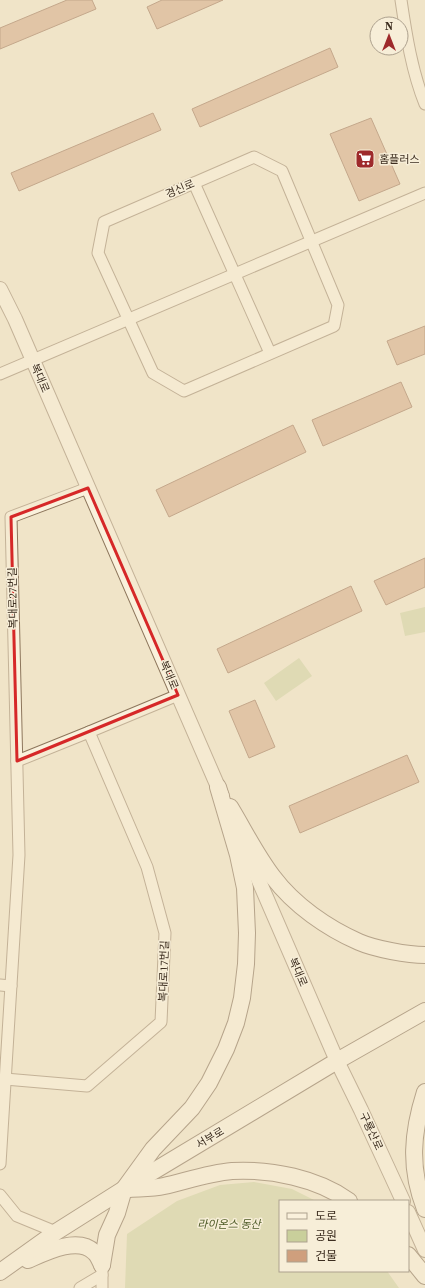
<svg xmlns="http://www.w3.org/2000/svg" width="425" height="1288" font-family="'Source Serif 4','Noto Sans KR',serif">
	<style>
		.green { fill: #c9cf9b }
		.building { fill: #cf9f7d; stroke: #8d5f41 }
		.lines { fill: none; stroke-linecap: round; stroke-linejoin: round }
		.minor-casing { stroke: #8d765c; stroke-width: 13 }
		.tertiary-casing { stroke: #8d765c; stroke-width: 16 }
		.secondary-casing { stroke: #6f573f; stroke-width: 18 }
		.minor { stroke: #faf1dc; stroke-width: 11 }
		.tertiary { stroke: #faf1dc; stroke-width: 14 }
		.secondary { stroke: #faf1dc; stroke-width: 16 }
		.marked { fill: none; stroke: #d62828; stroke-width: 3; stroke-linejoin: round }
		.labels { text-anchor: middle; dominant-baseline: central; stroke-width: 3; stroke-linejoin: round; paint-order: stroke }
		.poi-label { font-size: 11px; fill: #3d2e20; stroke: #f7eed8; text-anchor: start }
		.street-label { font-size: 11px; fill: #3d2e20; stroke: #f7eed8 }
		.park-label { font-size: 11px; font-style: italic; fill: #4d5a26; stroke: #f7eed8 }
	</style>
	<rect width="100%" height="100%" fill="#f0e4c8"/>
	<g class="green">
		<path d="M425,607V632L405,636L400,613Z"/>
		<path d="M299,658L312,676L276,701L264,683Z"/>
		<path d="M254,1182L292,1189L316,1201H280V1271H387L399,1288H125L127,1234L177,1201L220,1185Z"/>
	</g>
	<g class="building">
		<path d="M67,0H92L96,9L0,49V28Z"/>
		<path d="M162,0H223L157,29L147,7Z"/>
		<path d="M330,48L338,67L200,127L192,109Z"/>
		<path d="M153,113L161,130L19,191L11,173Z"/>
		<path d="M371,118L400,184L359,201L330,134Z"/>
		<path d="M425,326V354L397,365L387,341Z"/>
		<path d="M401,382L412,407L323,446L312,420Z"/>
		<path d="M293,425L306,452L169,517L156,490Z"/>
		<path d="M425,558V587L386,605L374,581Z"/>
		<path d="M351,586L362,611L228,673L217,649Z"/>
		<path d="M255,700L275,747L249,758L229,711Z"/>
		<path d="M407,755L419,782L300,833L289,806Z"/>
	</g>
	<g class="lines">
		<g class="minor-casing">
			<g id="minor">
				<path d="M401,0C406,34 412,72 425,104"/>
				<path d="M254,157L282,171L338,305L334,326L184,391L153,373L98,253L104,222Z"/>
				<path d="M194,183L270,353"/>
				<path d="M0,374L425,193"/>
				<path d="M89,732L178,695"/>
				<path d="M0,985L11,986"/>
				<path d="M5,1079L87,1086L161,1022L165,933L147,867L89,732L17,761"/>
				<path d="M0,1164L19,855L11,517L88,488"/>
				<path d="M0,1195L17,1216L56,1232"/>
				<path d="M80,1288L102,1275"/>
				<path d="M102,1288V1269"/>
			</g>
		</g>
		<g class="tertiary-casing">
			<g id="tertiary">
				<path d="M0,289L15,319L222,796"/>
				<path d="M237,830L337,1061L361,1110L403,1201"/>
				<path d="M408,1212L425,1250"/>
			</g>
		</g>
		<g class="secondary-casing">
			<g id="secondary">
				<path d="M230,807C244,830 256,855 273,877C294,905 327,928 359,942C375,949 408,955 425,955"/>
				<path d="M425,1092C412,1133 409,1168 425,1209"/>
				<path d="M127,1189C139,1188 152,1189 164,1186C186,1181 209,1173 232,1171C271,1169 317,1178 349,1201"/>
				<path d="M408,1255L425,1276"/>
				<path d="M28,1260C46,1252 78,1236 94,1252C98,1255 100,1261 102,1265"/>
				<path d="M102,1265L107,1235L117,1213L124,1189L153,1149L192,1108L209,1083L226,1049L236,1023L242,998L246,964L247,933L245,888L238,855L218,787"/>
				<path d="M0,1272L56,1232L124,1189L337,1061L425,1011"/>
			</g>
		</g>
		<use href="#minor" class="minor"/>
		<use href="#tertiary" class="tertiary"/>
		<use href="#secondary" class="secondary"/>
	</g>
	<path d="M0 0H425V1288H0ZM88,488L178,695L17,761L11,517Z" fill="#f0e4c8" fill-opacity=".55" fill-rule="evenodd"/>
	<path class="marked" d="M88,488L178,695L17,761L11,517Z"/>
	<defs>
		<g id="supermarket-square" transform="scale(1)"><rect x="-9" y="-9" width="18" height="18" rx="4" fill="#9e2a2b" stroke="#f7eed8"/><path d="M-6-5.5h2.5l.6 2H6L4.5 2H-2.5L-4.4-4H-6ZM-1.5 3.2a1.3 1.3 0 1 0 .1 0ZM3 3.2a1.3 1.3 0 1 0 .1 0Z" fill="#fff"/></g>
	</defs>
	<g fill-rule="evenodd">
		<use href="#supermarket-square" x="365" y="159"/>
	</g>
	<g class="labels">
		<g class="poi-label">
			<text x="379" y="159">홈플러스</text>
		</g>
		<g class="street-label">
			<text transform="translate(180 189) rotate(-23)">경신로</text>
			<text transform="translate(40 378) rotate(67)">복대로</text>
			<text transform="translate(13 598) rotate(-91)">복대로27번길</text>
			<text transform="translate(169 675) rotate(67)">복대로</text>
			<text transform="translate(164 971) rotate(-88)">복대로17번길</text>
			<text transform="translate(298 972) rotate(67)">복대로</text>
			<text transform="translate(371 1131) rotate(65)">구룡산로</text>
			<text transform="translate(210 1138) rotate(-31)">서부로</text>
		</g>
		<g class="park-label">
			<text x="229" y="1224">라이온스 동산</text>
		</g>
	</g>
	<rect x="279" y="1200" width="130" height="72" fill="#f7eed8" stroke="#ada18e"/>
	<rect x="287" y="1213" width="20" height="6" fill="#faf1dc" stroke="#ada18e"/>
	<text x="315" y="1220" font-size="12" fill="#3d2e20">도로</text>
	<rect x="287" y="1230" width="20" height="12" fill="#c9cf9b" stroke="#ada18e"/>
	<text x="315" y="1240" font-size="12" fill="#3d2e20">공원</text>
	<rect x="287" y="1250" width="20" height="12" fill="#cf9f7d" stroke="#ada18e"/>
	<text x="315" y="1260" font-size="12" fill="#3d2e20">건물</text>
	<g transform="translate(389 36)"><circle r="19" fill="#f7eed8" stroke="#ada18e"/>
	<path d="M0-3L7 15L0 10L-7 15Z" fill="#9e2a2b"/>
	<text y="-6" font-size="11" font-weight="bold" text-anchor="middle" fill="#3d2e20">N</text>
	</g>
</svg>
